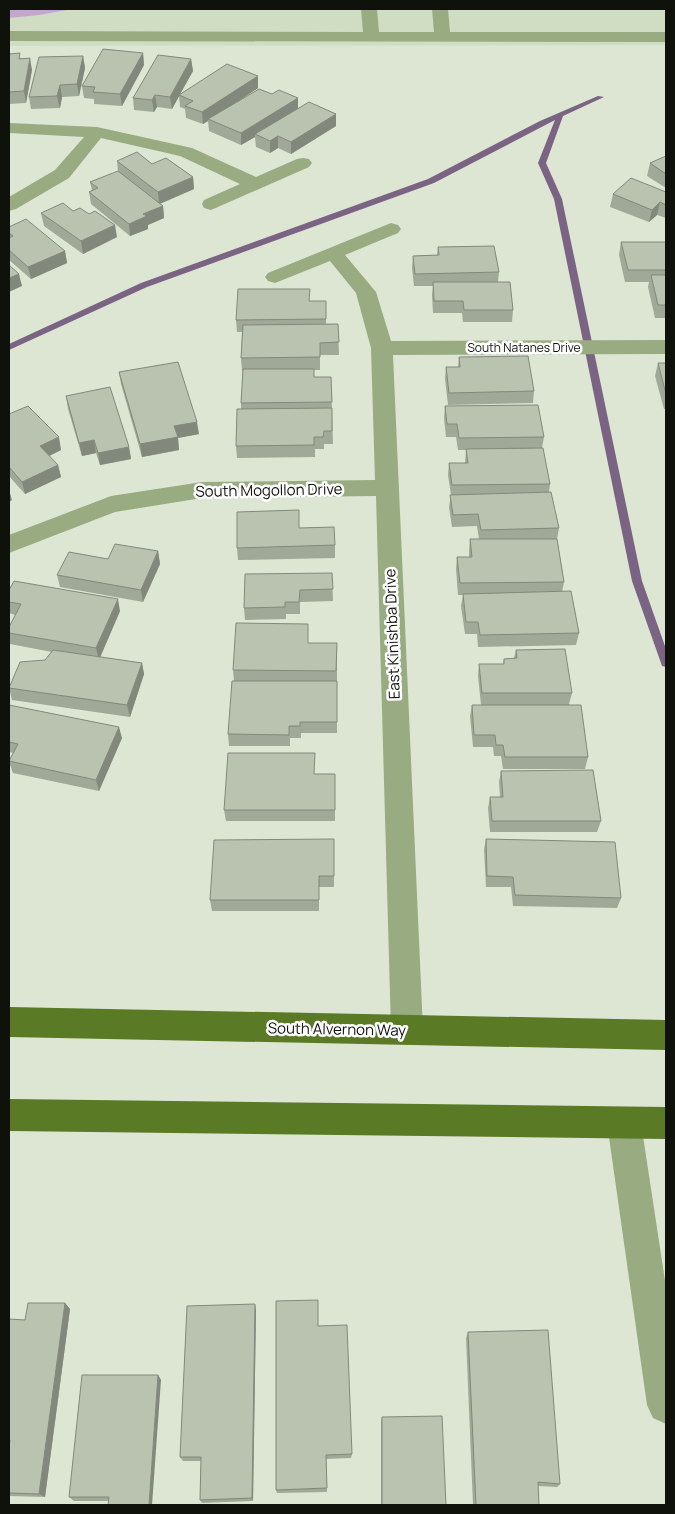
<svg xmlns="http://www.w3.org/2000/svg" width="675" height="1514" font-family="Manrope,sans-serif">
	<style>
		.built { fill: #d0ddc2 }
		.green { fill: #c4a5d1 }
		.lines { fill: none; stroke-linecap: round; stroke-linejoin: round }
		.stream { fill: #7a6383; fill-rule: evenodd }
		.minor { fill: #98ab81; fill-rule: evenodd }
		.major { fill: #5a7a26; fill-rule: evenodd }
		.wall { fill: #a0a897 }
		.shaded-wall { fill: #82887b }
		.building { fill: #bac3b0; stroke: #82887b }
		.labels { text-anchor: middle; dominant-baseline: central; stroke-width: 5; stroke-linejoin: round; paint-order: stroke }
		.far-street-label { font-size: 12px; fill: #0f120b; stroke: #fff }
		.street-label { font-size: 15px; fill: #0f120b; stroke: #fff }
	</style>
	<rect width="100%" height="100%" fill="#dde6d3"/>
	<path class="built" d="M9,9H666V45L9,46Z"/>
	<path class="green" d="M9,9H72L39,15L9,18Z"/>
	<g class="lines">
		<path class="stream" d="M598,96L604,97L563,116L546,163L562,199L642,581L666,649V667L662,666L661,663L632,581L554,199L538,163L555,120L434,183L147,287L9,350V344L141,283L428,179L540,121Z"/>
		<g class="minor">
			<path d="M361,9H377L379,32H434L432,9H448L450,32H666V42L9,41V31L363,32Z"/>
			<path d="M9,123L97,127L192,148L256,177L297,159L303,158L309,159L312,163L309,167L211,210L204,208L202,204L204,200L240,184L180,156L101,138L69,178L16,209L9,211V197L55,170L84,137L9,133Z"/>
			<path d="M391,223L398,225L401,229L398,233L345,255L376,292L391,341L666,340V354L393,355L423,1030L418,1040L407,1045L396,1040L391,1030L376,496L202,498L115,512L9,553V535L111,496L202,482L375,480L371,348L356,293L330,261L275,283L268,281L265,277L268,273Z"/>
			<path d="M624,1107L636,1112L641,1123L666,1287V1424L653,1418L647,1405L607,1123L612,1112Z"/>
		</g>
		<g class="major">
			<path d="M9,1007L666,1020V1050L9,1037Z"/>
			<path d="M9,1099L666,1107V1139L9,1131Z"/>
		</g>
	</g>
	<g class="wall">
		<path d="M143,53L144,65L122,106L94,104V99L84,98L82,86Z"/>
		<path d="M9,54L21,58L32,70L26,103L9,104Z"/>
		<path d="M83,56L85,68L79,96L62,97L60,108L31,109L29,97Z"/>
		<path d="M191,59L193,71L179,95L258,76V88L243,98L272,94L298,98V108L336,126L291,154L278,148L270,153L256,147L255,137L241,145L209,131L208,121L203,124L186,118L185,109L180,107L179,96L172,109L157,107L154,112L134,110L133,98Z"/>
		<path d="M666,156V188L647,176L650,163Z"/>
		<path d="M117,161L152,164L193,177L194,189L160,204L163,206L164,218L148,225V229L130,236L91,204L89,192L92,190L90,182L118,172Z"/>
		<path d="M666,192V218L657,215L649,222L610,207L613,194Z"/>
		<path d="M73,211L117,237L83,254L44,226L41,213Z"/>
		<path d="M9,227L65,251L67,263L31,279L9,260Z"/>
		<path d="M621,242H666V318H655L648,287L649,282H625L619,255Z"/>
		<path d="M438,247L499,272L498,282L513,310L512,322H463L462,313H433L432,295L433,286H414L412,268L413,256L437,255Z"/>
		<path d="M310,301H326V324H338L339,355H320V370H314V377H331L333,444H324V449H315V457L237,458L236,446L241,409V403L243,371H242L241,358L242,332H237L236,320Z"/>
		<path d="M459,357L534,391L533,403L448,405L445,379L446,367H458Z"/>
		<path d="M658,363H666V409H664L655,376Z"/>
		<path d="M119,372L199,434L178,438L179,450L142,457L121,384Z"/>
		<path d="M66,396L129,447L131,459L100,465L96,453L82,456L68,409Z"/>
		<path d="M445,406L544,437L542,448L550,484L549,492L559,528L557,539L564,582L562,592L579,633L576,645L478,647L477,634H465L461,606L463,595H458L456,569L457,557H469V551L470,539H479L477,526L452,527L449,507L451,495L448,475L449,463H465L466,450H458L456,437H446L444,418Z"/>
		<path d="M9,414L61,450L49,456L58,465L61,477L25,494L9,476Z"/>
		<path d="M299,528L335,545V558L238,560L237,548Z"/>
		<path d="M158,551L160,564L143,602L60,587L57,575L108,559Z"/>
		<path d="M332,573L333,601L300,602V614H286V619L245,620L244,608Z"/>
		<path d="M9,590L120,611L100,657L142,663L144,674L130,717L12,700L9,688L45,660L52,652L10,644L9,641V627L15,615L9,613Z"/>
		<path d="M308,643H337V733H301V738H290V746H229L228,734L234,681L233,670Z"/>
		<path d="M516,650L572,693L569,704L588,757L585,769H503L501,756H494L493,747H473L470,716L472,705H481L478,676L479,664H503L504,659L514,658Z"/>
		<path d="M9,705L122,738L99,791L13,773L9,762L13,753L9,752Z"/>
		<path d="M501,771L601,821L597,832H490L488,808L490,797H500L499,782Z"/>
		<path d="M315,774H335V821H226L224,810Z"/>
		<path d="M334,839V887H319V911H212L210,900Z"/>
		<path d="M486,839L621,898L617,908L513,906L511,887H486L484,850Z"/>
		<path d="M65,1303L70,1309L45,1497L9,1496V1319L25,1320Z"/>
		<path d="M256,1310L253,1501L202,1503L200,1500L201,1461H183L180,1457Z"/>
		<path d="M318,1326L352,1454L351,1458L326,1459L327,1492L277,1493L276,1490Z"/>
		<path d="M468,1332L560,1484L557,1487L538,1486L539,1505H473L466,1338Z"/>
		<path d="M158,1375L161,1380L109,1501H74L69,1497Z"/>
		<path d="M382,1417L446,1505H381V1422Z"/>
	</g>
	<g class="shaded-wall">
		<path d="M143,53L144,65L122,106L120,94Z"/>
		<path d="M83,56L85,68L79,96L77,84Z"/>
		<path d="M30,58L32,70L26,103L24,91Z"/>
		<path d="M191,59L193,71L172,109L170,97Z"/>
		<path d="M258,76V88L210,120L208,119V121L203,124L202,112Z"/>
		<path d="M60,85L62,97L60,108L57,96Z"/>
		<path d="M155,95L157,107L154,112L152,100Z"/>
		<path d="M298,98V110L255,134V137L241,145V133Z"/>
		<path d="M336,114V126L291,154V142Z"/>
		<path d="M278,136V148L270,153V141Z"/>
		<path d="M193,177L194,189L159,204L158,192Z"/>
		<path d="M660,202L657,215L649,222L652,210Z"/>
		<path d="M163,206L164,218L148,225V229L130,236L129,224L143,214Z"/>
		<path d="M115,225L117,237L83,254L81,241Z"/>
		<path d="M65,251L67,263L31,279L28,267Z"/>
		<path d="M19,274L22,286L9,292V278Z"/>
		<path d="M197,422L199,434L178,438L179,450L142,457L140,444L174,426Z"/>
		<path d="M59,437L61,450L43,459L40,446Z"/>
		<path d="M94,440L96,453L82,456L79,443Z"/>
		<path d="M129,447L131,459L100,465L98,453Z"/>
		<path d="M58,465L61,477L25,494L22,482Z"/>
		<path d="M9,490L12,500L9,502Z"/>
		<path d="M158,551L160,564L143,602L141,590Z"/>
		<path d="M118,599L120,611L99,660L96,648Z"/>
		<path d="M142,663L144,674L130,717L127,705Z"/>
		<path d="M119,727L122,738L99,791L96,780Z"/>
		<path d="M65,1303L70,1309L45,1497L39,1494Z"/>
		<path d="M255,1304L256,1310L253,1501L252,1498Z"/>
		<path d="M158,1375L161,1380L152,1505H149Z"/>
	</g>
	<g class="building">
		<path d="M103,49L143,53L120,94L93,92L95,87L82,86Z"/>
		<path d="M20,53L19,59L30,58L24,91L9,92V54Z"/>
		<path d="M158,55L191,59L170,97L155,95L152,100L133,98Z"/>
		<path d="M83,56L77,84L60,85L57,96L29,97L39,57Z"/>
		<path d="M227,64L258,76L202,112L185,106L193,101L179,95Z"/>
		<path d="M259,89L272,94L279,90L298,98L241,133L208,119Z"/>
		<path d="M309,102L336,114L291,142L278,136L270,141L255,134Z"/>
		<path d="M137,152L152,164L166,158L193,177L158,192L117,161Z"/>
		<path d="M666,156V174L650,163Z"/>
		<path d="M118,171L163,206L143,214L147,216L129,224L89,192L98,188L90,182Z"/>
		<path d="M631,178L666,192V205L660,202L652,210L613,194Z"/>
		<path d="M63,203L73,211L80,208L89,214L95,211L115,225L81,241L41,213Z"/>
		<path d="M26,219L65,251L28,267L9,250V238L13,236L9,233V227Z"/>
		<path d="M621,242H666V270H628Z"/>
		<path d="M494,246L499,272L415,274L413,256L439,255L438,247Z"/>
		<path d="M9,265L19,274L9,278Z"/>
		<path d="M651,275H666V305H658Z"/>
		<path d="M433,282H510L513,310H464L463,301H434Z"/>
		<path d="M238,289H310L309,301H326V319L236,320Z"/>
		<path d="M338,324L339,342L320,343V357L241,358L243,325Z"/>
		<path d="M528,356L534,391L449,393L446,367H460L459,357Z"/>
		<path d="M178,362L197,422L174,426L178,437L140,444L119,372Z"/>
		<path d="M658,363H666V394Z"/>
		<path d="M243,369H314V377H331L332,402L241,403Z"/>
		<path d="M110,387L129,447L98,453L94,440L79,443L66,396Z"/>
		<path d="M538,405L544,437L459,438L457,424H447L445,406Z"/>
		<path d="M28,406L59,437L40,446L58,465L22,482L9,467V414Z"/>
		<path d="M332,408V431H324L323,437H314V445L236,446L237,409Z"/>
		<path d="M543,448L550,484L452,485L449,463H468L466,449Z"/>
		<path d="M551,492L559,528L481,530L478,514L453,515L450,495Z"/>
		<path d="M299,510V528L334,527L335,545L237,548V512Z"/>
		<path d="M470,539H557L564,582L460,583L457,557H472Z"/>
		<path d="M115,544L158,551L141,590L57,575L69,552L108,559Z"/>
		<path d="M332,573L333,589L300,590L299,602H285V607L244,608L245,574Z"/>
		<path d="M14,581L118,599L96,648L9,633V627L21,604L9,602V590Z"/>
		<path d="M571,591L579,633L480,635L478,622H466L463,594Z"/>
		<path d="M236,623L308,624V643H337L336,671L233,670Z"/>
		<path d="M565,649L572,693H482L479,664H504V659L517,658L516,650Z"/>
		<path d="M53,650L142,663L127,705L9,688L20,662L45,660Z"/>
		<path d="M232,681H337V722H300V726H289V735L228,734Z"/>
		<path d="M9,705L119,727L96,780L9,761L18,744L9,742Z"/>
		<path d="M472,705H581L588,757H505L503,745H496L495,735H474Z"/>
		<path d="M228,753H315L314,774H335V810H224Z"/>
		<path d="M593,770L601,821H492L490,797H503L501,771Z"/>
		<path d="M334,839V876H319V900H210L214,840Z"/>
		<path d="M486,839L615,842L621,898L515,895L513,877L487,876Z"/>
		<path d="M318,1300V1326L347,1325L352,1454L326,1455L327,1488L276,1490V1301Z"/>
		<path d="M28,1303H65L39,1494L9,1493V1447L10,1440H9V1319L25,1320Z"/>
		<path d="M255,1304L252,1498L200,1500L201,1457H180L187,1306Z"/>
		<path d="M548,1330L560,1484L538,1482L539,1505H476L468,1332Z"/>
		<path d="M82,1375H158L149,1505H108L109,1497H69Z"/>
		<path d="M442,1416L446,1505H382V1417Z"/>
	</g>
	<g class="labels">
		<g class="far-street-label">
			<text x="524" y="347">South Natanes Drive</text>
		</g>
		<g class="street-label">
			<text transform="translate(269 490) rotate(-1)">South Mogollon Drive</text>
			<text transform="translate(392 634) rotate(-92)">East Kinishba Drive</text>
			<text transform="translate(337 1029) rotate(1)">South Alvernon Way</text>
		</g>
	</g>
	<rect width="675" height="1514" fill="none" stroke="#0f120b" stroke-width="20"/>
</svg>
